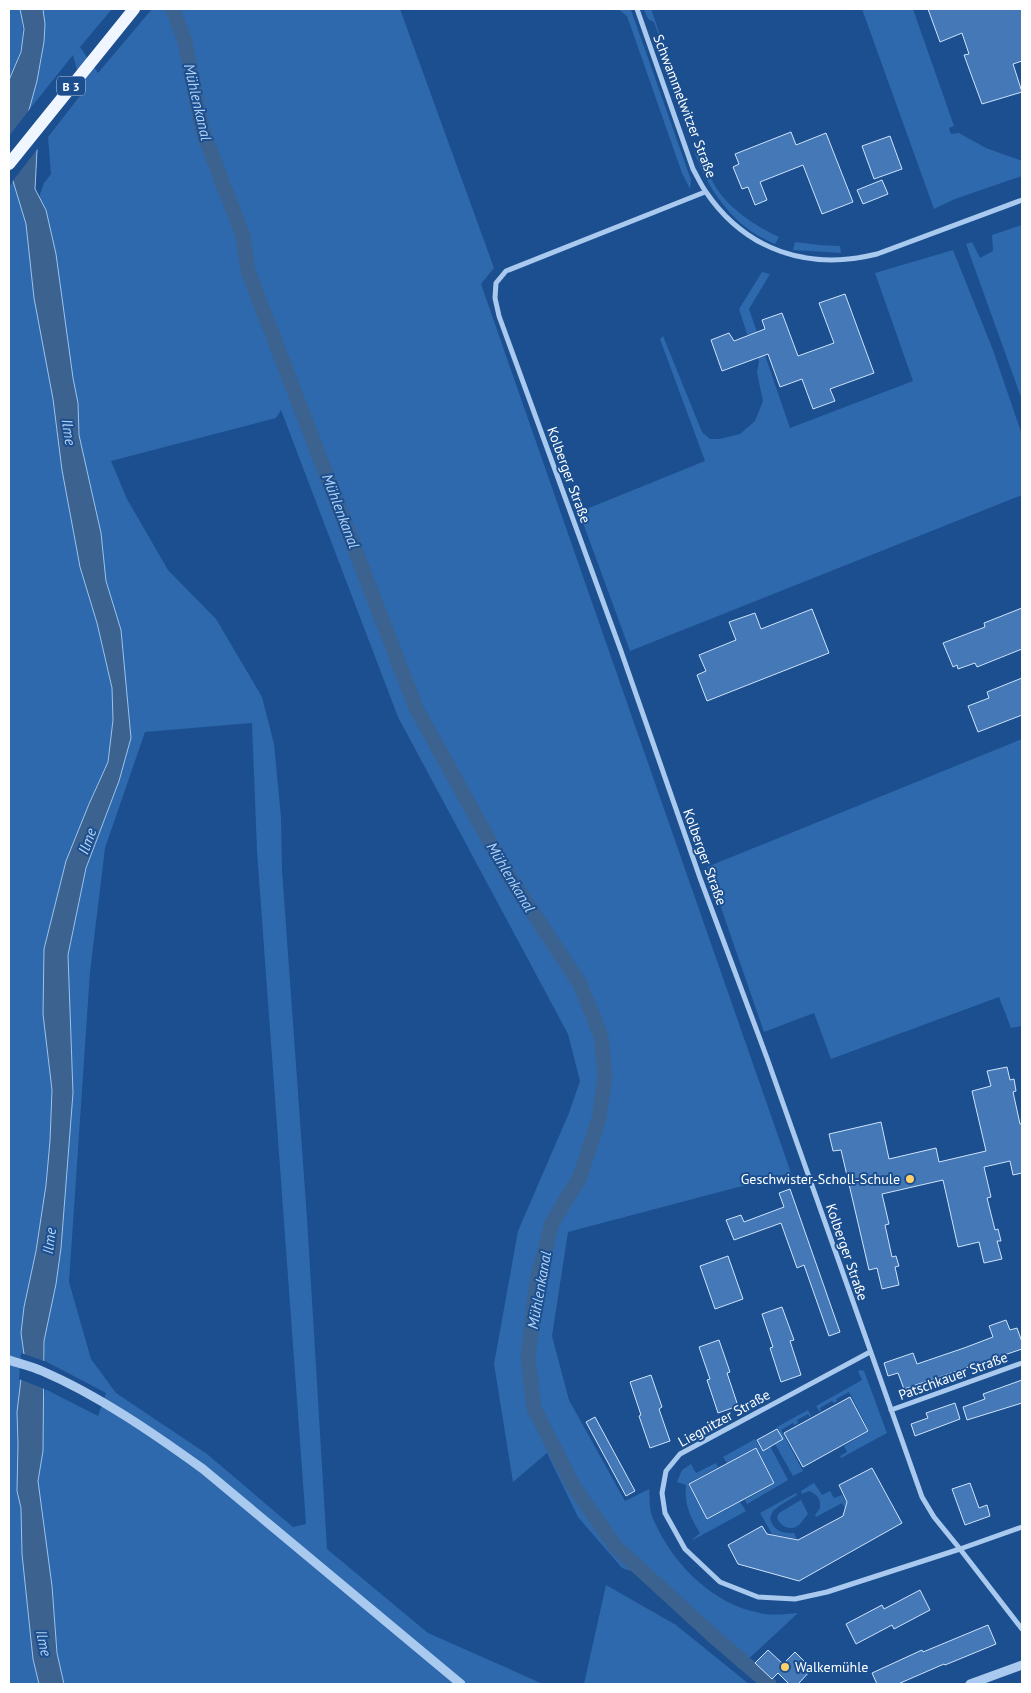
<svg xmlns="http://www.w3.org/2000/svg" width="1031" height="1693" font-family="'PT Sans',sans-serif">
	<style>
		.green { fill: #2e69ad; fill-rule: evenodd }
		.water { fill: #3c6290; stroke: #9cc4f0 }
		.pier { fill: #1b4f8f }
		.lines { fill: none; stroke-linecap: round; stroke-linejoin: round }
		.canal { stroke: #3c6290; stroke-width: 15 }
		.building { fill: #4478b7; stroke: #cfe3fa }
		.minor { stroke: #a9c9ee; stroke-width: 5 }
		.tertiary { stroke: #a9c9ee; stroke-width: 9 }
		.primary { stroke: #f0f6ff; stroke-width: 12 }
		.poi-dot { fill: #ffd166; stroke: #1b4f8f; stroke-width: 2 }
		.labels { text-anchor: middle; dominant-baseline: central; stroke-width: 4; stroke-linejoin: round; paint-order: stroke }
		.shield { fill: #1b4f8f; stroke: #bbcadd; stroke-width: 1 }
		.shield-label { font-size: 12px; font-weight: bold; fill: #fff }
		.street-label { font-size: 14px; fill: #fff; stroke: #1b4f8f }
		.poi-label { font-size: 14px; fill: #fff; stroke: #1b4f8f; text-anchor: end }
		.water-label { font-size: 15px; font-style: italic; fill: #b5d3f5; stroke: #1b4f8f }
	</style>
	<rect width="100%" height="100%" fill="#1b4f8f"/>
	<g class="green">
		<path d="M9,9H20C26,38 22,53 9,80Z"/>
		<path d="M43,9H112L80,47L98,73L152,9H400L494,268L481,284L791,1173L568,1232L552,1336L569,1400L625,1501L649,1489C650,1497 649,1508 652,1516C670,1561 711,1604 760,1613C772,1616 786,1614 798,1613L743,1664L640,1574L622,1568L578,1517L547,1453L513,1482L494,1364L518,1231L569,1113L580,1081L568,1034L398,717L281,410L276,418L111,461L127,499L168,570L216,619L262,697L274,744L281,817L282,870L307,1218L327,1549L428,1633L543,1684H64L57,1653L52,1586L38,1481L43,1451V1404L45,1389L98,1416L106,1393L45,1361L44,1341L56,1284L61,1248L73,1093L68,955L86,868L119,781L131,738L121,630L106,581L101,533L79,435L78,403L73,378L46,210L39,197L44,183L51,174L48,137L83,92L73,55L29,110C38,77 48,43 43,9ZM252,723L257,851L306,1524L293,1527L207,1454L116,1393L91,1359L69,1282L90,972L105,848L145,732Z"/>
		<path d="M618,9H630L631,10L691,180L690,189L682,173L627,16Z"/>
		<path d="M644,9H651L694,132L693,133L682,101L676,98L667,75L671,68L654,22L648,19Z"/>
		<path d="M862,9H913L954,126L949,128L951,134L959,133L986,148L1022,161V176L955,199L934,209Z"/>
		<path d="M699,148C704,163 710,179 719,192C733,211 757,227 779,237L775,244C735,228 710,193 695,154Z"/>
		<path d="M14,180L26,224L34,298L53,399L62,470L80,567L97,623L112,688L113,720L108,762L89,804L43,1014L52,1090L50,1141L46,1185L36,1251L24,1307L21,1333L24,1354L17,1412L18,1444L17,1491L21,1508L22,1554L33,1659L39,1684H9V187Z"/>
		<path d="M1022,225V400L966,244L972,242L980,258L993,251L992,235Z"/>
		<path d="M795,242L819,245L840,246L841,253L793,250Z"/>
		<path d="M953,250L993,350L1022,435V495L630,651L579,512L705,461L660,339L663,336L702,432L710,439H719L740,434L755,421L763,401L757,373L759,361L750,335L747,334L739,309L762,272L770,274L749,309L790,428L913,381L875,273Z"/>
		<path d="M1022,739V1026L1011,1028L999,997L831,1059L814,1013L764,1032L707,867Z"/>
		<path d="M861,1370L864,1371L887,1433L841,1458L840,1456L847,1452L844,1446L869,1431L849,1392L836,1399L837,1401L834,1403L832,1401L820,1408L821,1411H819L816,1406L862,1380L858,1371Z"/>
		<path d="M808,1410L811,1416L810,1417L808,1414L797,1420L798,1423L794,1425L793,1423L781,1430L803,1471L793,1476L775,1444L783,1439L777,1427Z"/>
		<path d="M755,1439L762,1451L770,1446L788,1480L747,1504L745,1500L775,1483L756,1447L727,1463L723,1457Z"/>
		<path d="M716,1463L718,1467L688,1484L707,1520L740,1502L746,1511L693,1540V1539L700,1533C690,1517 684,1504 686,1485L677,1482L682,1470L691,1464L696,1473Z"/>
		<path d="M814,1483L822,1495L830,1491L834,1498L842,1495L846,1502L845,1508L842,1503L816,1517L815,1515L820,1508C821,1499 817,1494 809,1491L802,1494L801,1491Z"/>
		<path d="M796,1493L797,1495L779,1506L773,1511L770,1518C773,1530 782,1534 794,1533L797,1539L772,1534L760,1513Z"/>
		<path d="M801,1500L808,1514C805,1517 803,1521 800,1524C793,1532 779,1527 777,1517L779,1513Z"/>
		<path d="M606,1585L676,1625L749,1684H584Z"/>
	</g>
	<path class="water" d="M20,9H43L45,24L44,42L37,81L29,110L37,150L35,189L46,210L56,254L73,378L78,403L79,435L101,533L106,581L121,630L131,738L119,781L86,868L68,955L73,1093L61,1248L56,1284L44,1341L43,1451L38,1481L52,1586L57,1653L64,1684H39L33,1659L22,1554L21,1508L17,1491L18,1444L17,1412L24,1354L21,1333L24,1307L36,1251L46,1185L50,1141L52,1090L43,1014L44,949L66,861L89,804L108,762L113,720L112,688L97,623L80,567L62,470L53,399L34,298L26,224L9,168V80L21,52L24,29Z"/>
	<g class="pier">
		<path d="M33,105L32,110L39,147L12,182L9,174V136Z"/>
		<path d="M21,1353L47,1362V1390L19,1379Z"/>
	</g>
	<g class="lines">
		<path class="canal" d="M173,9L185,42L202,129L243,236L248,271L416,708L508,875L580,984L601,1036L605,1076L599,1118L580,1177L552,1223L537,1281L528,1358L534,1408L574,1487L616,1547L712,1635L769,1684"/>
	</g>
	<g class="building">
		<path d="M928,9H1022V61L1013,64L1022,92L982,104L964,55L969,54L962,33L940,42Z"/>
		<path d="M791,132L796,145L826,133L853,202L822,214L803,165L760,182L767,200L755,205L748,187L742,189L733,167L739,164L735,154Z"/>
		<path d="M890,136L902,169L874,179L862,146Z"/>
		<path d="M882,180L888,194L863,204L857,190Z"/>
		<path d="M845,294L874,373L830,389L835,401L813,409L802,379L780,387L768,354L722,371L711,340L729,333L734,341L765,329L762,320L782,313L798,356L834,343L819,303Z"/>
		<path d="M1022,608V649L977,667L975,663L958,669L957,665L953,667L943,643L985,627L984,623Z"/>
		<path d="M812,609L829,653L707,701L697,675L706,671L699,655L736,640L729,622L755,613L761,629Z"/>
		<path d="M1022,678V715L978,732L968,706L989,698L987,692Z"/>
		<path d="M1007,1067L1010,1080L1014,1079L1016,1091L1013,1092L1020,1124H1022V1173L1013,1175L1010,1161L984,1167L991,1197L987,1198L995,1230L998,1229L1001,1241H997L1002,1259L984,1263L979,1242L958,1247L943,1180L882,1194L889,1224L885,1225L892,1257L896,1256L899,1266L895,1267L899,1285L882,1289L877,1268L869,1270L841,1150L833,1151L829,1134L881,1122L889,1159L936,1148L939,1162L986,1151L972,1091L991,1086L987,1071Z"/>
		<path d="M790,1189L840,1332L829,1336L804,1265L797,1268L781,1223L734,1240L726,1220L741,1215L744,1222L784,1207L779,1193Z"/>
		<path d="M728,1256L743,1299L715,1309L700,1266Z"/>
		<path d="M782,1307L794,1340L790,1341L801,1375L781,1382L770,1348L773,1347L762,1314Z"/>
		<path d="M1006,1320L1010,1330L1017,1328L1022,1342V1349L904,1389L898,1373L888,1376L884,1363L913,1353L917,1364L964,1348L993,1337L989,1326Z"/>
		<path d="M719,1340L730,1372L727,1373L738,1406L718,1413L707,1380L710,1379L699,1347Z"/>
		<path d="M651,1375L662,1407L659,1409L670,1441L650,1448L639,1416L641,1415L630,1382Z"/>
		<path d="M1022,1380V1403L967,1420L963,1407L985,1399L983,1394Z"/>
		<path d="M850,1397L868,1431L803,1467L784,1433Z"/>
		<path d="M955,1403L960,1419L915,1436L911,1424L928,1418L926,1413Z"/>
		<path d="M595,1417L635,1491L626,1496L586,1422Z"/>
		<path d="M777,1429L783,1439L763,1451L757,1440Z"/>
		<path d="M756,1448L774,1483L707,1519L689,1484Z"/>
		<path d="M872,1468L902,1523L799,1581L738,1564L728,1545L762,1526L767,1534L798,1540L843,1516L847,1502L839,1485Z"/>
		<path d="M970,1483L979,1508L987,1505L990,1516L965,1525L952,1489Z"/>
		<path d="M920,1590L930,1610L894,1629L892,1625L856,1644L846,1624L882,1605L884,1609Z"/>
		<path d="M988,1625L996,1644L945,1665L944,1664L898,1684H877L872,1673L922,1650L923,1652Z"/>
		<path d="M768,1650L783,1664L795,1652L812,1669L798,1684H789L778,1673L772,1679L755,1663Z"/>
	</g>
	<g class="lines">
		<g class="minor">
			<path d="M637,9L693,169C697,176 701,185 706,192C746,251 809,271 877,254L1022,200"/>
			<path d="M705,192L506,271L496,283L495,298L499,316L621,651L700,878L767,1058L922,1497L934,1517L960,1549L1022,1629"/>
			<path d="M870,1352L680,1454L666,1471L662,1493L665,1513L685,1549L720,1582L758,1597L795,1599L827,1592L960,1549L1022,1527"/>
			<path d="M891,1410L1022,1363"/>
		</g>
		<g class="tertiary">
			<path d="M9,1360C20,1364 31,1366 42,1371C98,1395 153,1433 203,1469L461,1684"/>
			<path d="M970,1684L1022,1665"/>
		</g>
		<path class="primary" d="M9,164L134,9"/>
	</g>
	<g class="poi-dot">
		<circle cx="910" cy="1179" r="5"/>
		<circle cx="785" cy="1667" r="5"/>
	</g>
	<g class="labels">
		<rect class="shield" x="57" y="76.5" width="28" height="19" rx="4"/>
		<g class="shield-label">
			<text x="71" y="86">B 3</text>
		</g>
		<g class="street-label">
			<text transform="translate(685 106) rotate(69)">Schwammelwitzer Straße</text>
			<text transform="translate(569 475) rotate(70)">Kolberger Straße</text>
			<text transform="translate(705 857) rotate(70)">Kolberger Straße</text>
			<text transform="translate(847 1252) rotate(71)">Kolberger Straße</text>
			<text transform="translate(953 1376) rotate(-20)">Patschkauer Straße</text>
			<text transform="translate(724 1418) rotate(-29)">Liegnitzer Straße</text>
		</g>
		<g class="poi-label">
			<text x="900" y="1179">Geschwister-Scholl-Schule</text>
			<text x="795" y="1667" text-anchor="start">Walkemühle</text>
		</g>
		<g class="water-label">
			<text transform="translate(198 102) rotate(77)">Mühlenkanal</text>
			<text transform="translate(69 432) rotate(81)">Ilme</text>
			<text transform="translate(341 511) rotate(69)">Mühlenkanal</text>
			<text transform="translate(87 841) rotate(-70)">Ilme</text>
			<text transform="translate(511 877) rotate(59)">Mühlenkanal</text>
			<text transform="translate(49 1241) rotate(-83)">Ilme</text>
			<text transform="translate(539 1290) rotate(-80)">Mühlenkanal</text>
			<text transform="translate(44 1643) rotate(78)">Ilme</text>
		</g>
	</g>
	<rect width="1031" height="1693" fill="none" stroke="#ffffff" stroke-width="20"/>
</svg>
